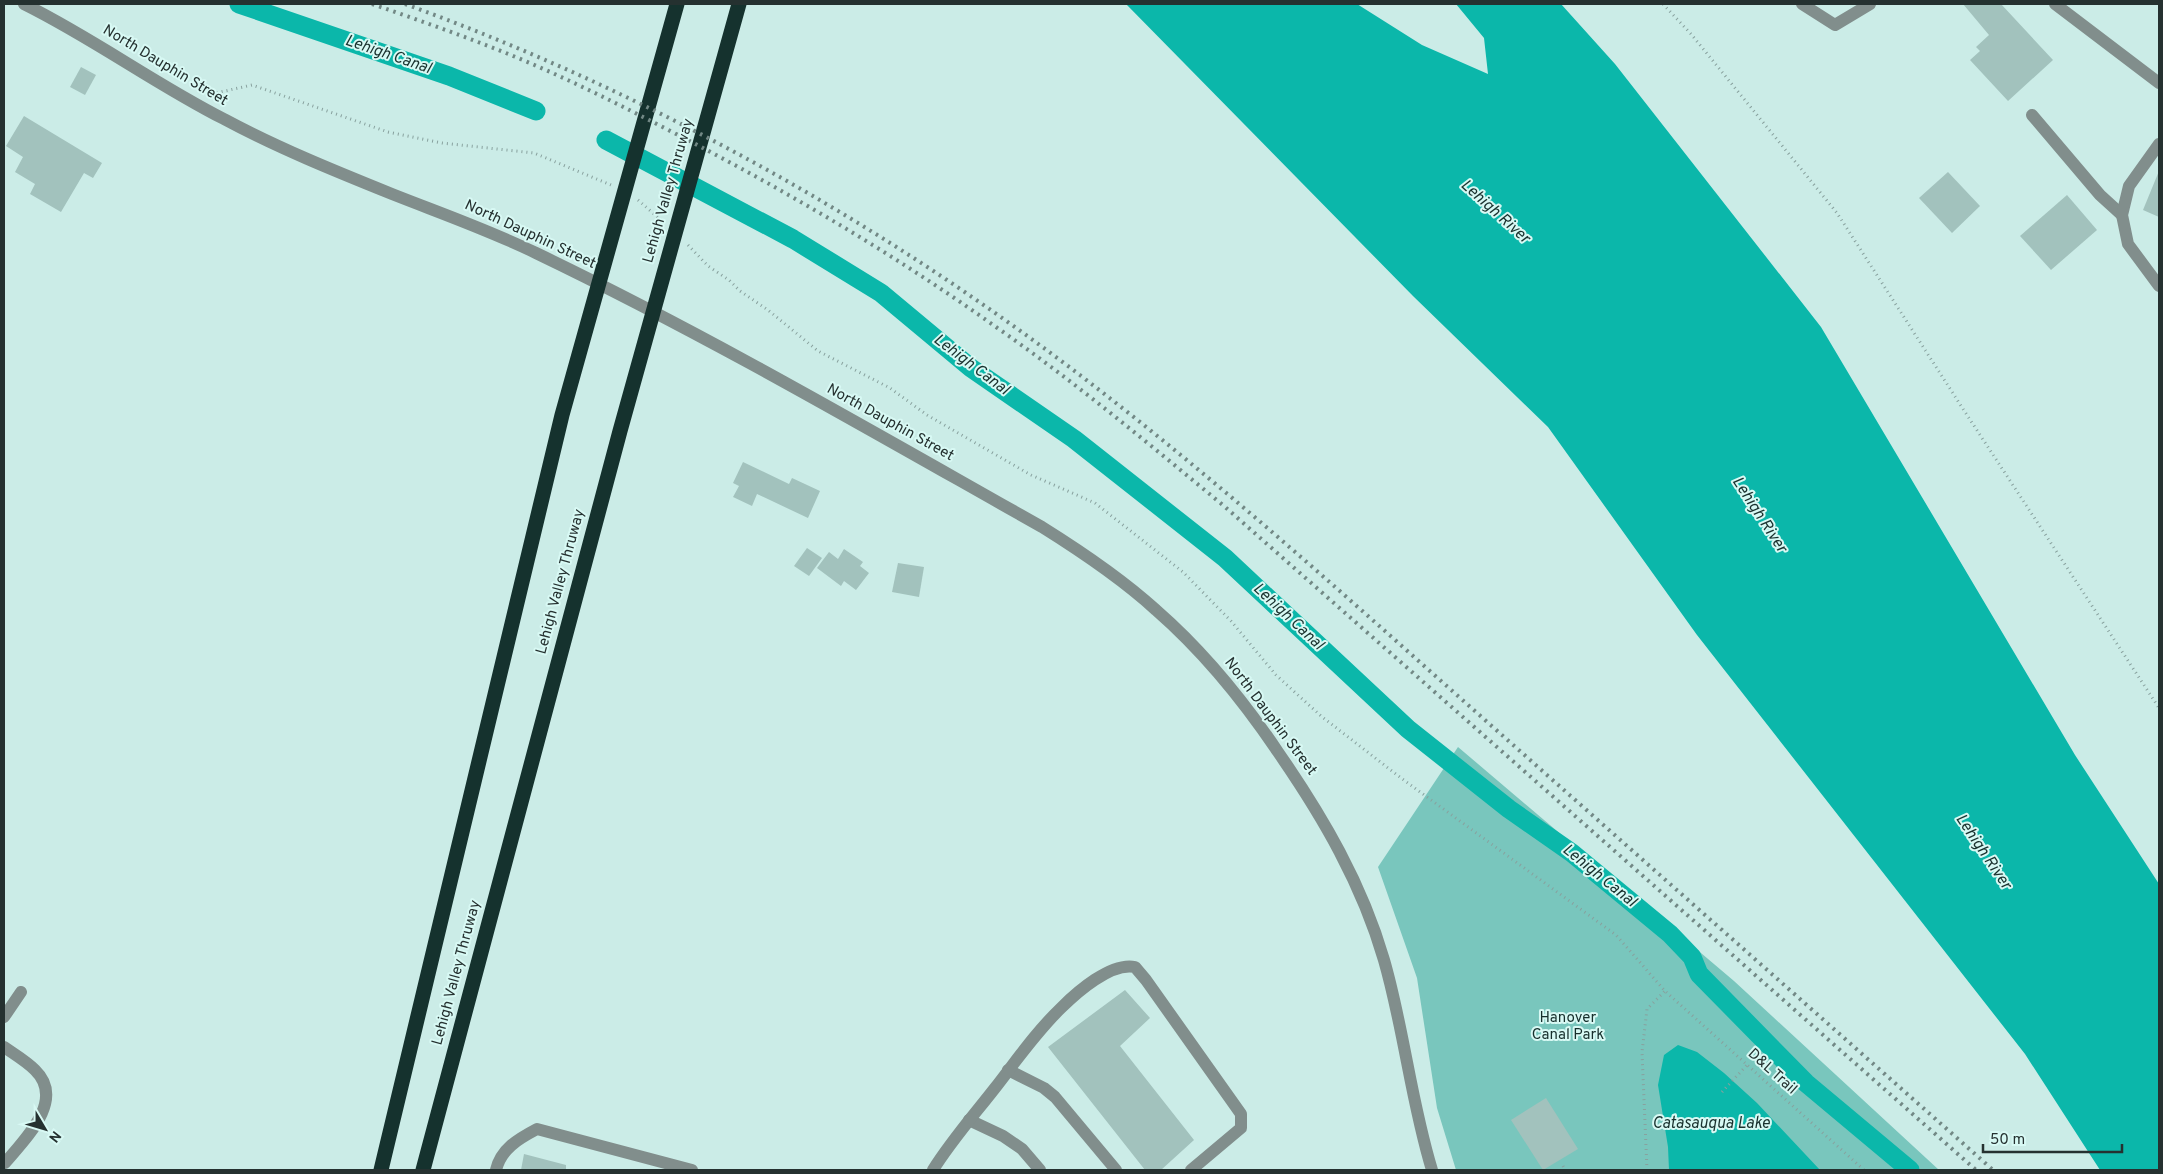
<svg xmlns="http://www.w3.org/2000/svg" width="2163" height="1174" font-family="Overpass,sans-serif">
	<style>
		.green { fill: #79c6bd }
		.water { fill: #0bb7aa }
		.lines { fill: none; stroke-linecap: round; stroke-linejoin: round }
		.canal { stroke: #0bb7aa; stroke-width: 19 }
		.building { fill: #a2c2bd }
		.path { stroke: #88a19e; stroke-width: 3; stroke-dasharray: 1 4; stroke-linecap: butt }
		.minor { stroke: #818e8c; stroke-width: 12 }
		.highway { stroke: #15322e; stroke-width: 15 }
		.rail { stroke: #728885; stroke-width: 4; stroke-dasharray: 2.5 5; stroke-linecap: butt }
		.labels { text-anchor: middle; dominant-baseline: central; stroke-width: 4; stroke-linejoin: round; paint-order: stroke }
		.street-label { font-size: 15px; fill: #253130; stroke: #d8f9f4 }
		.park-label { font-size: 15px; fill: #162e2b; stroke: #d8f9f4 }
		.water-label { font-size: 16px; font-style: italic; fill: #19312e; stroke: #d8f9f4 }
	</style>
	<rect width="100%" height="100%" fill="#cbece7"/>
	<path class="green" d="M1458,747L1734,981L1939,1170H1456L1437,1108L1417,978L1378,867Z"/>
	<g class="water">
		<path d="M1126,4H1357L1422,45L1488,74L1484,38L1456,4H1561L1615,64L1821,327L2075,755L2159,884V1170H2100L2025,1054L1697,635L1548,427L1413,296Z"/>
		<path d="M1678,1045L1697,1052L1724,1073L1757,1103L1820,1170H1669L1668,1147L1658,1085L1664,1055Z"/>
	</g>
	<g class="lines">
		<g class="canal">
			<path d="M239,4L449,76L536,111"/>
			<path d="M606,140L793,239L881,293L971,368L1074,439L1225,558L1408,729L1509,809L1572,853L1670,934L1692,957L1699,974L1806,1083L1910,1170"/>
		</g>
	</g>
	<g class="building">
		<path d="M1963,4H2001L2053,60L2008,101L1970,60L1980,51L1976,47L1989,35Z"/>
		<path d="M81,67L96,75L85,95L70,87Z"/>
		<path d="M24,116L102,163L93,178L84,173L61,212L30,194L35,184L15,172L23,157L6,146Z"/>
		<path d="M2159,171V217L2143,210Z"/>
		<path d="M1948,172L1980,206L1952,233L1919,198Z"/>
		<path d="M2067,195L2097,230L2051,270L2020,236Z"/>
		<path d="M743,462L789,484L792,478L820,491L808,518L757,494L752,506L733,497L739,486L733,483Z"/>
		<path d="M807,548L822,558L809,576L794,566Z"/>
		<path d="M844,549L863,562L860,566L869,573L856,590L844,581L841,586L817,568L829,552L838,559Z"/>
		<path d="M898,563L924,567L919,597L892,592Z"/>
		<path d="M1125,990L1150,1018L1120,1046L1194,1140L1161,1170H1145L1048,1047Z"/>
		<path d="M1546,1098L1578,1149L1543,1170L1511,1120Z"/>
		<path d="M524,1154L566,1165V1170H521Z"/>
	</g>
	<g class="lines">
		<g class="path">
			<path d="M1663,4L1691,34L1837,213L1965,412L2159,708"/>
			<path d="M213,96L216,93L252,85L388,132L442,143L534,153L611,185"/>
			<path d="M638,200L661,220"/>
			<path d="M688,245L708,266L729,280L740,291L768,310L818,351L890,388L927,415L1031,475L1095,503L1183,572L1231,621L1276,675L1321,716L1401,778L1616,935L1665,991L1864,1170"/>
			<path d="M1722,1092L1747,1065"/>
			<path d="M1563,1166L1565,1170"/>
			<path d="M1647,1170L1642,1052L1647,1009L1665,991"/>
		</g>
		<g class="minor">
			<path d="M24,4C93,38 155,84 224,119C278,148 335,171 392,194C440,213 489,230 536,253C709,336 875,433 1042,527C1082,552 1121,578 1156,610C1203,651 1243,700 1278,752C1323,817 1362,884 1384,960C1404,1029 1411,1102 1432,1170"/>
			<path d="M1802,4L1835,25L1870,4"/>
			<path d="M2055,4L2159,83"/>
			<path d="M2032,115L2100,195L2122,215"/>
			<path d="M2159,144L2129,186L2122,215L2128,244L2159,286"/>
			<path d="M4,1017L21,992"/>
			<path d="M4,1047C14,1054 26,1061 35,1070C66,1100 25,1139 5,1163"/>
			<path d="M1008,1070L1044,1088L1055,1097L1116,1170"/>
			<path d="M969,1120L1003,1136L1022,1149L1040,1170"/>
			<path d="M496,1170C501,1149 518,1139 537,1129L692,1170"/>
			<path d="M933,1170C951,1141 974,1115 995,1088C1016,1061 1036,1032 1061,1008C1077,992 1111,962 1135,967L1146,980L1241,1114V1128L1191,1170"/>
		</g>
		<g class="highway">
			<path d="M381,1170L562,415L677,4"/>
			<path d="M423,1170L620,431L739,4"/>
		</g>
		<g class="rail">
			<path d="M372,4C421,21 470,38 518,58C573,81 626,108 680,136C790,193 895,255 996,327C1075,382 1149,444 1224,506L1976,1170"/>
			<path d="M405,4C658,96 895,230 1107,396C1238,498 1361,610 1485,720C1654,870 1824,1020 1993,1170"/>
		</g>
	</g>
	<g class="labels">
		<g class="street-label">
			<text transform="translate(165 66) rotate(31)">North Dauphin Street</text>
			<text transform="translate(669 191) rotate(-74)">Lehigh Valley Thruway</text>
			<text transform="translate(530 235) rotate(25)">North Dauphin Street</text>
			<text transform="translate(890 423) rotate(29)">North Dauphin Street</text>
			<text transform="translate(561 582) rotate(-75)">Lehigh Valley Thruway</text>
			<text transform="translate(1270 717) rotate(53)">North Dauphin Street</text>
			<text transform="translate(457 973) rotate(-75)">Lehigh Valley Thruway</text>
			<text transform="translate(1772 1072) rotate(42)">D&amp;L Trail</text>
		</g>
		<g class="park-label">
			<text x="1568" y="1018">Hanover<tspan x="1568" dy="17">Canal Park</tspan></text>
		</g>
		<g class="water-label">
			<text transform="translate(388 55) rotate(19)">Lehigh Canal</text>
			<text transform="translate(1495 212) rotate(42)">Lehigh River</text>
			<text transform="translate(971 365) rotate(37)">Lehigh Canal</text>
			<text transform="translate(1759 515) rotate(57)">Lehigh River</text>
			<text transform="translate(1288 617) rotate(43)">Lehigh Canal</text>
			<text transform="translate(1983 852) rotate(56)">Lehigh River</text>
			<text transform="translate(1599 876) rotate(39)">Lehigh Canal</text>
			<text x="1711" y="1124">Catasauqua Lake</text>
		</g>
	</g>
	<rect width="2163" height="1174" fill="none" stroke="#253130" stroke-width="10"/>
	<g transform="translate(45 1129) rotate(128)" stroke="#d8f9f4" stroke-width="4" paint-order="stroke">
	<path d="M0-4L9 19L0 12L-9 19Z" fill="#253130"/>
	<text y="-8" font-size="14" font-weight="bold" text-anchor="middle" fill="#253130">N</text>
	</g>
	<path d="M1983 1144v8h139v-8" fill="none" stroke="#253130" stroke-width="2.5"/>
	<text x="1990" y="1144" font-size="15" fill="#253130" stroke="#d8f9f4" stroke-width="4" paint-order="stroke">50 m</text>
</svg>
